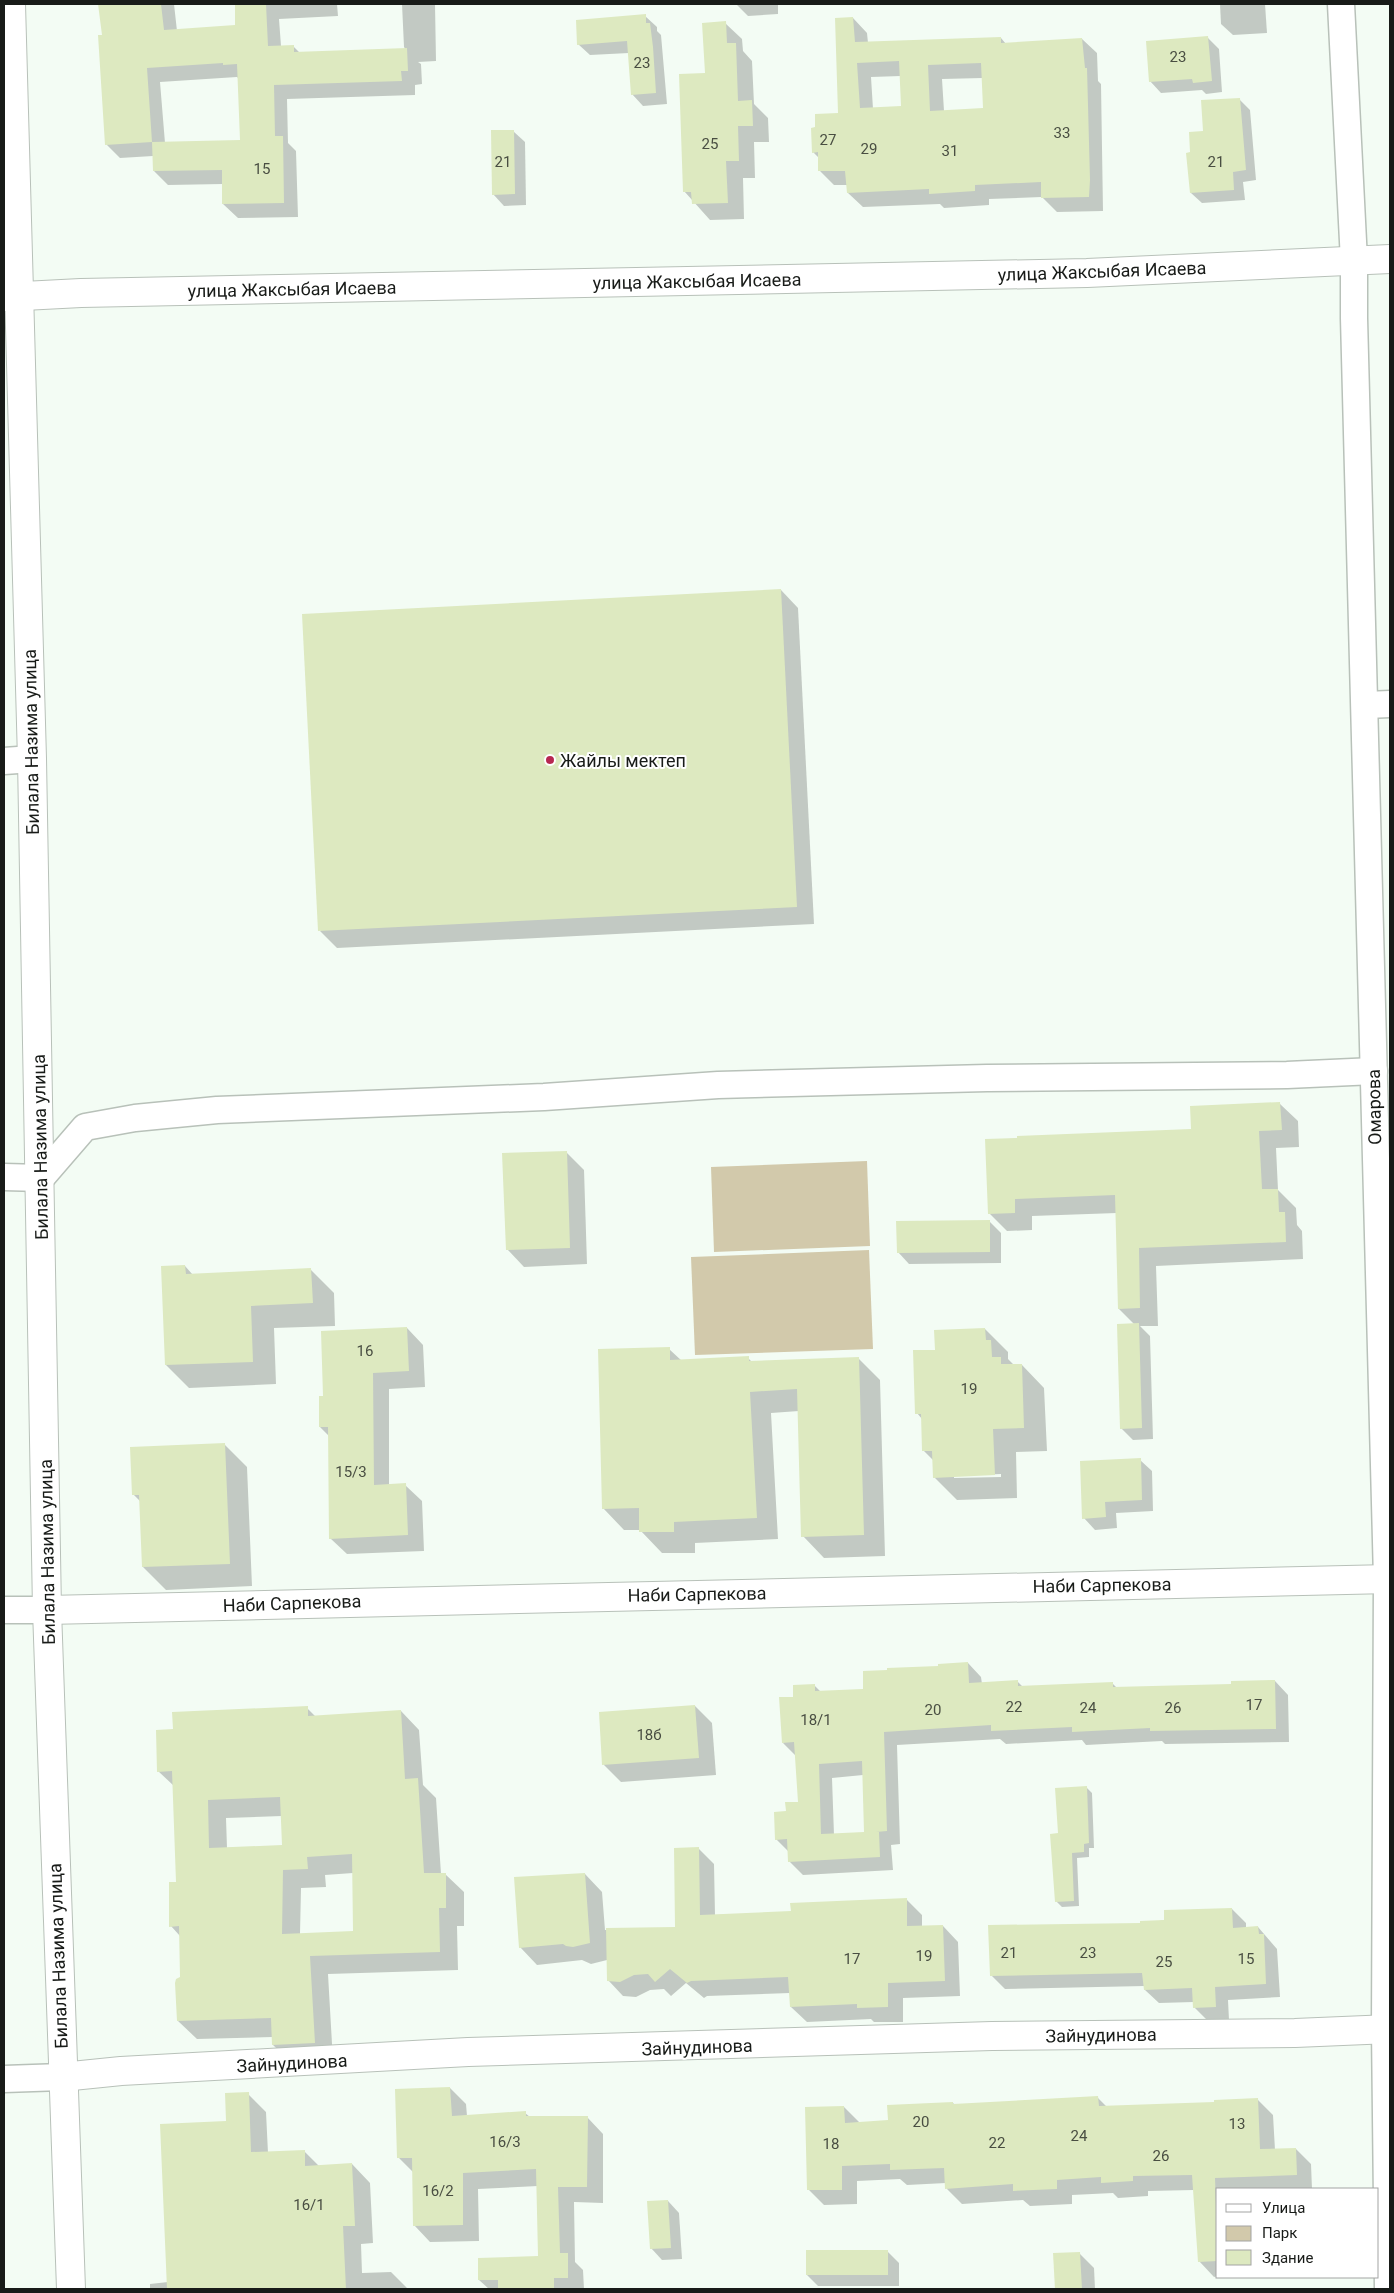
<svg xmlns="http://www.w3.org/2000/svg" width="1394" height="2293" font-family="Roboto,sans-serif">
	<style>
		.green { fill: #d2c9ab }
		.shadow { fill: #0003; fill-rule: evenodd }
		.building { fill: #dde9c0; fill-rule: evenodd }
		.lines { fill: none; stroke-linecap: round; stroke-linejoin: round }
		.minor-casing { stroke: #b8c1b9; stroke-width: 29 }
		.tertiary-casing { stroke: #b8c1b9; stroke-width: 30 }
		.minor { stroke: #fff; stroke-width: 26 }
		.tertiary { stroke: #fff; stroke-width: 28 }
		.poi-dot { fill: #b72750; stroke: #fff; stroke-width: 2 }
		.labels { text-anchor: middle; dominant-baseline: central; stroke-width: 4; stroke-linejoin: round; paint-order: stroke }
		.number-label { font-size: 15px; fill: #494e42 }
		.street-label { font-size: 18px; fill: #181b18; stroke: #fff }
		.poi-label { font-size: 18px; fill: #181b18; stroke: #fff; text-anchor: start }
	</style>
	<rect width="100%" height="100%" fill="#f3fcf4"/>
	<g class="green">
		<path d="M867,1161L870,1246L714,1252L711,1167Z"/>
		<path d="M869,1250L873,1349L695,1355L691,1257Z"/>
	</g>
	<g class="shadow">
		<path d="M100,4H174L177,31L237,26L236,4H337L338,16L279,19L281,46H293L300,53L406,50L404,47L402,4H435L436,61L418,62L421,64L422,84L415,85V95L287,99L288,143L296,151L298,217L238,218L223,204V184L168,185L154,171L153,156L120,158L106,144L103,36ZM237,77L239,79L241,142L165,143L160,82Z"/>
		<path d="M736,4H778V14L748,16Z"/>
		<path d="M1220,4H1265L1267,33L1233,35L1221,24Z"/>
		<path d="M645,16L657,27V31L661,35L667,104L643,106L632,94L629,53L590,55L578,44Z"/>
		<path d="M853,18L867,33L868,43L1001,38L1006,44L1082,39L1097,53L1098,81L1101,84L1103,211L1057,212L1042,197L989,199V205L944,208L940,204L863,207L848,193V185H834L820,171L819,158L813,152L840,114ZM901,76L902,108L873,109L871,77ZM983,78L985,109L944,111L942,79Z"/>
		<path d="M725,23L742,39L743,51L752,61L754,104L768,118L769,142H754L755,178H743L744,219L710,220L684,191L706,75Z"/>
		<path d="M1208,38L1219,49L1222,92L1206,94L1202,90L1161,93L1150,81Z"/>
		<path d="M1239,99L1250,110L1256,180L1243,182L1245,200L1202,203L1191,193L1192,153L1204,132Z"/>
		<path d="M513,131L525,142L526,205L504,206L493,194Z"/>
		<path d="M781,590L798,608L814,924L337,948L320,931Z"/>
		<path d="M1280,1104L1298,1121L1299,1147L1276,1148L1278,1190L1296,1208L1297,1225L1302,1231L1303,1259L1156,1266L1158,1326H1140L1150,1336L1153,1439L1133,1440L1121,1428L1135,1325L1119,1309L1117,1213L1032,1216V1230L1007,1231L989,1213L987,1140L1193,1130Z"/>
		<path d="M566,1152L584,1170L587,1264L524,1267L507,1249Z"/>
		<path d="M989,1221L1001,1233V1263L909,1264L898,1252Z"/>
		<path d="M185,1266L193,1275L311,1270L334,1293L335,1326L274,1328L276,1384L189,1388L166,1365Z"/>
		<path d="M407,1328L423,1345L425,1387L389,1389V1485H405L422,1501L424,1551L347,1554L330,1538L329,1436L320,1427Z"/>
		<path d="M985,1329L1008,1352V1359L1014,1365H1022L1044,1388L1047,1451L1016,1452L1017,1498L957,1500L934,1477V1461L923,1450L922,1419L917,1413L936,1351ZM1001,1474V1477L954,1478V1476Z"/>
		<path d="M669,1349L682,1361L748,1358L752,1362L859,1359L880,1380L885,1556L824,1558L803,1536L799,1411L771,1413L778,1539L695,1543V1553H662L640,1530H624L603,1508Z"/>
		<path d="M224,1444L247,1467L252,1586L166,1590L143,1567L140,1501L133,1494Z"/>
		<path d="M1140,1460L1152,1471L1153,1511L1116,1513L1117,1528L1095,1530L1084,1518Z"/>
		<path d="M968,1663L981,1677L982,1684L1017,1681L1023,1687L1113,1684L1117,1688L1232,1685L1275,1681L1288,1695L1289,1742L1165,1744L1162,1741L1086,1745L1082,1740L1006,1744L1000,1739L897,1745L900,1844L891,1845L893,1870L803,1875L789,1861V1852L776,1839L787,1812L799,1803L796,1756L783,1743L795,1698L814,1685L821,1692L865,1690L939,1667ZM863,1775L865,1834L834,1835L832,1778Z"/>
		<path d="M695,1706L712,1723L716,1775L621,1782L604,1765L600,1713Z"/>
		<path d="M307,1708L316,1717L401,1711L419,1730L423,1785L436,1798L441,1874H445L464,1892V1926H457L458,1970L328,1974L333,2061L292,2063L273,2045V2037L197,2039L178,2021L181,1978L180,1936L171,1926L177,1883L174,1786L158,1771L175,1731ZM282,1816L283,1846L227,1848L226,1818ZM353,1873L354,1933L300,1934L301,1888L326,1887L325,1875Z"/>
		<path d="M1086,1787L1092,1793L1094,1848H1089V1857L1077,1858L1079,1906L1062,1907L1056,1901L1059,1834Z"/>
		<path d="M698,1848L714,1864L715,1915L792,1913L907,1900L922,1915V1927L943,1926L958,1942L960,1996L903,1998V2022H874L871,2019L807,2022L791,2007L790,1993L707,1996L704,1998L686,1983L671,1996L664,1989L650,1990L636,1997L623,1996L608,1980L607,1960L591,1964L582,1960L537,1965L520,1947L585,1874L602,1892L605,1930L677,1928Z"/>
		<path d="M1232,1909L1246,1923V1928L1258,1927L1277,1949L1280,1997L1228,2000L1229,2020L1208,2021L1194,2007V2002L1159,2003L1145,1990V1986L1005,1989L991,1975L1141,1924Z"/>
		<path d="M450,2088L466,2104L467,2116L525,2113L530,2117H587L603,2134V2203L574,2202L575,2262L583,2270L584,2289H489L479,2280L540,2258L538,2186L478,2189L479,2241L430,2242L414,2225V2173L399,2158Z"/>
		<path d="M248,2094L266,2112L268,2153L304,2151L319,2166L352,2164L370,2183L373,2243L361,2244L362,2273L391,2272L408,2289H150V2284L168,2282L227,2122Z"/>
		<path d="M1098,2098L1107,2107L1215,2104L1258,2100L1273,2115L1275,2150L1296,2149L1311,2164L1312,2189H1218V2276L1214,2277L1199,2261L1194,2190L1148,2191V2196L1118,2198L1113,2193L1072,2195V2204L1030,2206L1023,2200L962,2204L947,2189L946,2183L907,2185L900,2179L857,2181V2204L824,2205L808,2189L844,2107L860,2123L889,2121L953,2103L955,2105Z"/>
		<path d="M668,2201L679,2213L682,2259L662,2260L651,2248Z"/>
		<path d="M887,2251L899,2263V2286H818L807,2275Z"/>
		<path d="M1079,2253L1094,2268L1095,2289H1056L1054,2254Z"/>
	</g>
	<g class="building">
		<path d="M98,4H161L164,30L235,25V4H266L268,46L294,45V52L407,48L408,71H401L402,81L274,85L275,136H283L284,203L222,204V170L153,171L152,142L105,145L98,35H102ZM223,63V65L237,64L240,140L152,142L147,68Z"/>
		<path d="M646,14V23H650L653,47L656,93L631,95L627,41L577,45L576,20Z"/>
		<path d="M853,17L855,42L1001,37V43L1082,38L1085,68H1087L1090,180L1089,197L1041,198V182L975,185V191L929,194V189L847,193L845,171H818V152L812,153L811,128L815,127V114L838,113L835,18ZM899,61L901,106L860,108L857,63ZM981,63L983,108L930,111L928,65Z"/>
		<path d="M726,21L727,43H736L738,101L752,100L753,126H738L739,161H726L728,203L692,204L691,192H683L679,74L705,73L702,23Z"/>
		<path d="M1208,36L1212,81L1193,83L1192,79L1149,82L1146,41Z"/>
		<path d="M1240,98L1246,170L1233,172L1234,190L1190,193L1186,153L1190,152L1189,132L1203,131L1201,100Z"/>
		<path d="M491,130H514L515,194L492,195Z"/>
		<path d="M781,589L797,907L318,931L302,614Z"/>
		<path d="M1280,1102L1282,1130L1259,1131L1262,1189H1278L1279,1212H1285L1286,1242L1139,1248L1140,1308L1118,1309L1115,1195L1015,1199V1213L988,1214L985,1139L1017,1138V1136L1191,1129L1190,1106Z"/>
		<path d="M567,1151L570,1248L506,1250L502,1153Z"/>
		<path d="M990,1220V1252L897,1253L896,1221Z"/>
		<path d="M185,1265L186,1274L311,1268L313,1303L251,1306L253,1362L165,1365L161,1266Z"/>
		<path d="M1139,1323L1142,1428L1120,1429L1117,1324Z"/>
		<path d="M407,1327L409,1371L373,1373L374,1485L406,1483L408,1535L329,1539L328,1427H319V1396H323L321,1331Z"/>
		<path d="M985,1328L986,1340H991L992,1357H1001V1364H1022L1024,1428L993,1429L995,1475L933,1478L932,1451H922L921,1414H915L913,1350H935L934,1330Z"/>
		<path d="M670,1347V1360L749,1356V1361L859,1357L864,1535L801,1537L797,1389L750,1392L757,1518L674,1522V1532H639V1508L602,1509L598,1349Z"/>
		<path d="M225,1443L230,1564L142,1567L139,1495H132L130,1447Z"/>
		<path d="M1141,1458L1142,1500L1105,1502L1106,1517L1082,1519L1080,1461Z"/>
		<path d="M968,1662L969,1683L1018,1680V1686L1113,1682V1687L1231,1684V1681L1275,1680L1276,1729L1150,1731V1728L1072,1732V1727L991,1731V1725L884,1732L887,1831L876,1832H879L880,1857L788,1862L787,1839L775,1840L774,1812L786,1811L785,1802H798L794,1742L782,1743L779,1697H793V1685L815,1684V1691L863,1689V1671L887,1670V1668L938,1666V1664ZM862,1761L864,1832L821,1834L819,1764Z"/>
		<path d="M695,1705L699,1758L602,1765L599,1712Z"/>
		<path d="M308,1706V1716L401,1710L405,1779L418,1778L424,1873H446V1908H439L440,1952L310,1956L315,2043L272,2045L271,2018L177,2021L175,1983L176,1979L180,1977L179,1926L169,1927V1882H176L172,1771L157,1772L156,1730L173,1729L172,1712ZM280,1797L282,1845L209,1848L208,1800ZM352,1854L353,1931L282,1934L283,1870L308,1869L307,1857Z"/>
		<path d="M1087,1786L1089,1843L1084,1844V1852L1072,1853L1074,1901L1055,1902L1050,1834L1058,1833L1055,1788Z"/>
		<path d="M699,1847L700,1915L791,1911L790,1903L907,1898V1926L943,1925L945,1981L888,1983V2007L857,2008V2004L790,2007L788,1977L691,1981L687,1983L670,1969L655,1982L648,1974L634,1975L620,1982L607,1981L606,1928L675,1927L674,1848Z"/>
		<path d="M585,1873L590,1943L573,1947L566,1946L563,1944L519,1948L514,1877Z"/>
		<path d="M1232,1908L1233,1928L1258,1926L1259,1934H1264L1266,1984L1215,1987L1216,2007L1193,2008L1192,1988L1144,1990L1142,1973L990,1976L988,1925L1140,1923V1921L1164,1920V1910Z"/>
		<path d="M450,2087L452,2116L526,2111V2116H588L587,2187H558L560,2253H568V2278H554V2289H498V2280H478V2258L538,2256L536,2169L463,2173V2225L413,2226L412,2158H397L395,2089Z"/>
		<path d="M249,2092L251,2152L305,2150V2166L352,2163L355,2226H343L346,2289H167L160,2124L226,2121L225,2093Z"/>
		<path d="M1098,2096L1099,2106L1214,2102V2100L1258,2098L1260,2149L1296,2148L1297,2175L1215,2178L1218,2261L1198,2262L1192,2175L1133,2176V2181L1101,2183V2177L1057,2180V2189L1013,2191V2184L945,2189L944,2168L890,2170V2164L842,2166V2190H807L805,2107L844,2106L845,2123L888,2120L887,2105L953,2102V2104Z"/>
		<path d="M668,2200L671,2248L650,2249L647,2201Z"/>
		<rect x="806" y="2250" width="82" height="25"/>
		<path d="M1080,2252L1082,2289H1055L1053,2253Z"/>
	</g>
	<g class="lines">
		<g class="minor-casing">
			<g id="minor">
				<path d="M1341,4L1354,261V318L1387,1579L1385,2029L1388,2289"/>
				<path d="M1366,705L1390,704"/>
				<path d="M4,761L32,759"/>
				<path d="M4,1177L41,1178L85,1127L135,1118L217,1110L544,1097L718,1085L987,1078L1287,1075L1374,1071"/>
				<path d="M4,1610H47"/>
				<path d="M4,2079L62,2077"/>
			</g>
		</g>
		<g class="tertiary-casing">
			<g id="tertiary">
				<path d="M11,4L32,759L47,1610L71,2289"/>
				<path d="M4,297L81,293L1087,273L1390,259"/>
				<path d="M47,1610L1390,1579"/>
				<path d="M62,2077L121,2071L468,2052L992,2036L1295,2033L1390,2029"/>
			</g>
		</g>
		<use href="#minor" class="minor"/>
		<use href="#tertiary" class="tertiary"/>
	</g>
	<circle class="poi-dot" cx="550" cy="760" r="5"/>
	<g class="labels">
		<g class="number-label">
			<text x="1178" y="57">23</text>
			<text x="642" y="63">23</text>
			<text x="1062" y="133">33</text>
			<text x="828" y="140">27</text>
			<text x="710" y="144">25</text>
			<text x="869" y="149">29</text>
			<text x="950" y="151">31</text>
			<text x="503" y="162">21</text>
			<text x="1216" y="162">21</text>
			<text x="262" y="169">15</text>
			<text x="365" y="1351">16</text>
			<text x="969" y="1389">19</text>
			<text x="351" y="1472">15/3</text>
			<text x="1254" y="1705">17</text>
			<text x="1014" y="1707">22</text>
			<text x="1088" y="1708">24</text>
			<text x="1173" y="1708">26</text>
			<text x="933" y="1710">20</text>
			<text x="816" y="1720">18/1</text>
			<text x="649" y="1735">18б</text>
			<text x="1009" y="1953">21</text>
			<text x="1088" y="1953">23</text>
			<text x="924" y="1956">19</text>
			<text x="852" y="1959">17</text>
			<text x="1246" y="1959">15</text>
			<text x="1164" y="1962">25</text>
			<text x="921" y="2122">20</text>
			<text x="1237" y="2124">13</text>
			<text x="1079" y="2136">24</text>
			<text x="505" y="2142">16/3</text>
			<text x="997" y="2143">22</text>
			<text x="831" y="2144">18</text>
			<text x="1161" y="2156">26</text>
			<text x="438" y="2191">16/2</text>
			<text x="309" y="2205">16/1</text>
		</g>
		<g class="street-label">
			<text transform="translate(1102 271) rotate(-2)">улица Жаксыбая Исаева</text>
			<text transform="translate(697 281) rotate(-1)">улица Жаксыбая Исаева</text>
			<text transform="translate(292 289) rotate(-1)">улица Жаксыбая Исаева</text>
			<text transform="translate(31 742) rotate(-91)">Билала Назима улица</text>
			<text transform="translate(1374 1107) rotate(-91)">Омарова</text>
			<text transform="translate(40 1147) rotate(-91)">Билала Назима улица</text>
			<text transform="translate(47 1552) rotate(-91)">Билала Назима улица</text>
			<text transform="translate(1102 1585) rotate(-1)">Наби Сарпекова</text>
			<text transform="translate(697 1594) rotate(-1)">Наби Сарпекова</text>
			<text transform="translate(292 1603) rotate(-2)">Наби Сарпекова</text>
			<text transform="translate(58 1956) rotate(-92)">Билала Назима улица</text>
			<text transform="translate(1101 2035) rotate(-1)">Зайнудинова</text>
			<text transform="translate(697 2047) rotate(-2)">Зайнудинова</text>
			<text transform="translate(292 2063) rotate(-3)">Зайнудинова</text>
		</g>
		<g class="poi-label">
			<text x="560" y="760">Жайлы мектеп</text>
		</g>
	</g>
	<rect width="1394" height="2293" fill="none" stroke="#181b18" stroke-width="10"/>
	<rect x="1216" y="2188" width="162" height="90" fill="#ffffff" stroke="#a3a4a3"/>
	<rect x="1226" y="2204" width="25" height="8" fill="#ffffff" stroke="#a3a4a3"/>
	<text x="1262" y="2213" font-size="15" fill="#181b18">Улица</text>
	<rect x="1226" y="2226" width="25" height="15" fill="#d2c9ab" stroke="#a3a4a3"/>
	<text x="1262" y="2238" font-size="15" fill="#181b18">Парк</text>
	<rect x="1226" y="2250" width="25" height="15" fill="#dde9c0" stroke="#a3a4a3"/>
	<text x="1262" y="2263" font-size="15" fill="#181b18">Здание</text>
</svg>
